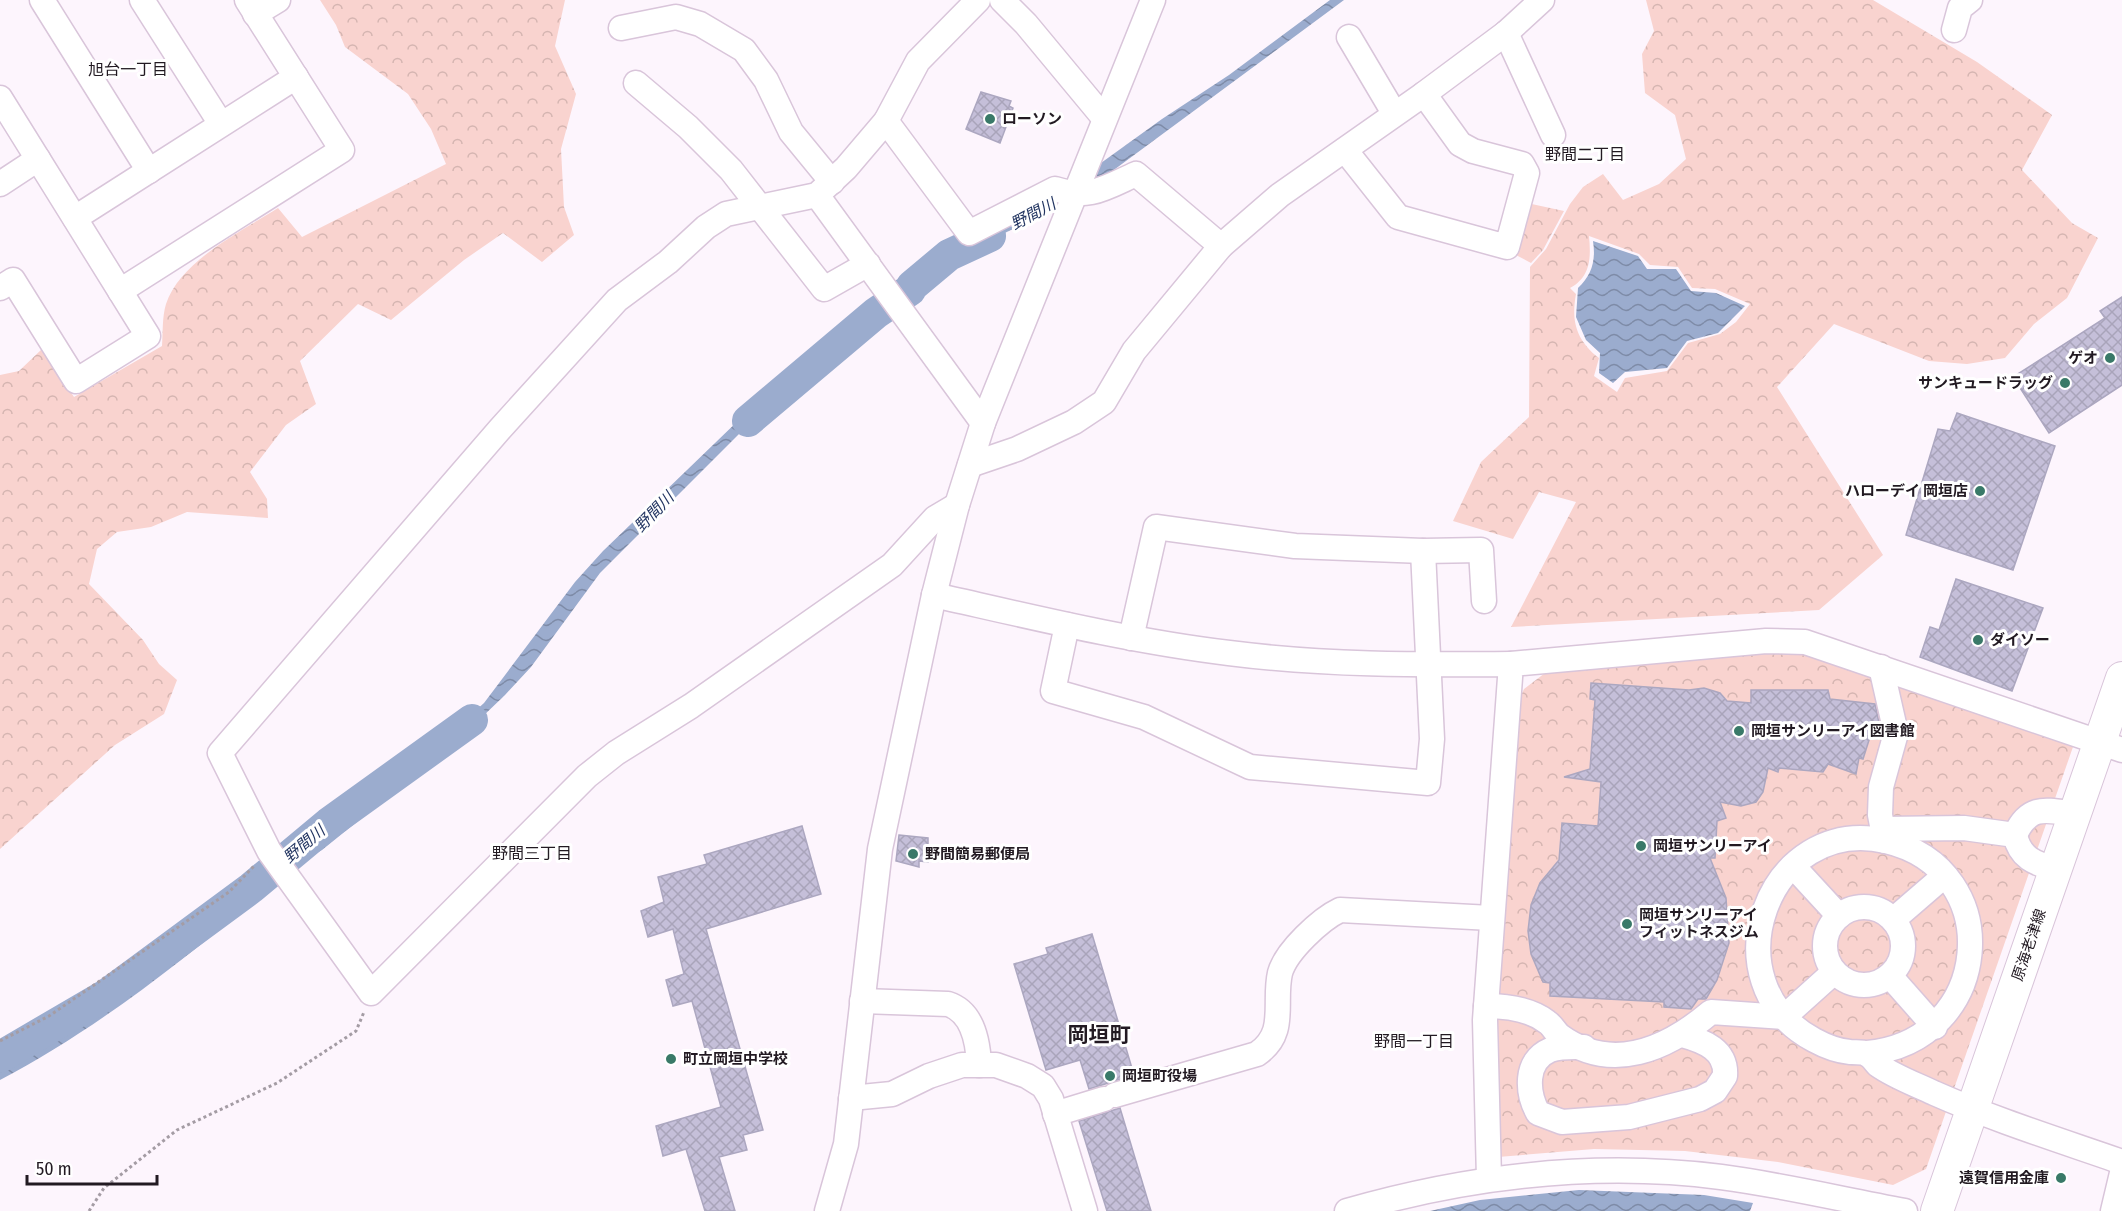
<svg xmlns="http://www.w3.org/2000/svg" width="2122" height="1211" font-family="'Fira Sans Condensed','Noto Sans JP',sans-serif">
	<style>
		.forest { fill: url(#forest-crowns); fill-rule: evenodd }
		.water { fill: url(#water-waves) }
		.lines { fill: none; stroke-linecap: round; stroke-linejoin: round }
		.river { stroke: #9bacce; stroke-width: 32 }
		.building { fill: url(#building-cross-hatch); stroke: #aca7c0; stroke-width: 1.5 }
		.minor-casing { stroke: #d9c5da; stroke-width: 27 }
		.major-casing { stroke: #d9c5da; stroke-width: 34 }
		.path { stroke: #a49ca4; stroke-width: 3; stroke-dasharray: 3 3; stroke-linecap: butt }
		.minor { stroke: #fff; stroke-width: 24 }
		.major { stroke: #fff; stroke-width: 32 }
		.poi-dot { fill: #397968; stroke: #fff; stroke-width: 2 }
		.labels { text-anchor: middle; dominant-baseline: central; stroke-width: 6; stroke-linejoin: round; paint-order: stroke }
		.poi-label { font-size: 15px; font-weight: bold; fill: #221a22; stroke: #fff; text-anchor: start }
		.street-label { font-size: 15px; fill: #221a22; stroke: #fff }
		.neighbourhood-label { font-size: 16px; fill: #221a22; stroke: #fff }
		.water-label { font-size: 16px; font-style: italic; fill: #1f325f; stroke: #fff }
		.district-label { font-size: 21px; font-weight: bold; fill: #221a22; stroke: #fff }
	</style>
	<defs>
		<pattern id="forest-crowns" width="20" height="18" patternUnits="userSpaceOnUse" patternTransform="scale(1.5)"><rect width="20" height="18" fill="#f9d3cf"/><path d="M2 6a3 3 0 1 1 6 0M12 15a3 3 0 1 1 6 0" fill="none" stroke="#d5b5b1"/></pattern>
		<pattern id="water-waves" width="16" height="10" patternUnits="userSpaceOnUse" patternTransform="scale(1.5)"><rect width="16" height="10" fill="#9bacce"/><path d="M0 5q4-4 8 0t8 0" fill="none" stroke="#7e8ba7"/></pattern>
		<pattern id="building-cross-hatch" width="8" height="8" patternUnits="userSpaceOnUse" patternTransform="scale(1.5)"><rect width="8" height="8" fill="#c5bfd9"/><path d="M0 0l8 8M0 8l8-8" fill="none" stroke="#a9a4ba"/></pattern>
	</defs>
	<rect width="100%" height="100%" fill="#fdf5fd"/>
	<g class="forest">
		<path d="M320,0H565L555,46L576,94L561,149L564,207L574,235L542,262L503,233L464,260L391,320L358,304L300,361L316,404L286,425L250,472L267,499L268,518L187,512L151,527L117,532L97,549L89,584L143,640L159,664L177,680L164,714L115,745L0,849V375L19,371L42,349L74,397L162,346C163,333 162,317 166,304C180,261 242,231 278,208L302,237L446,164L431,129L408,94L345,47L336,25Z"/>
		<path d="M1646,0H1873L1977,62L2052,115L2022,170L2072,223L2098,238L2067,298L2034,324L2005,358L1967,364L1929,361L1834,324L1777,387L1883,555L1819,610L1511,627L1576,502L1539,492L1513,539L1453,521L1481,462L1529,417L1530,267L1546,249L1570,204L1583,187L1603,174L1623,200L1659,184L1686,159L1675,115L1645,93L1642,54L1654,31ZM1589,236L1639,254L1650,265L1678,267L1692,288L1715,289L1750,304L1736,322L1720,334L1688,343L1667,371L1625,378L1617,392L1594,376L1599,358C1576,340 1571,321 1576,294L1570,288C1591,277 1591,257 1589,236Z"/>
		<path d="M1527,203L1564,211L1543,250L1531,263L1514,254Z"/>
		<path d="M1765,652L1808,654L2074,744L1926,1169L1893,1185L1778,1162L1685,1151L1594,1149L1498,1157L1494,1036L1518,702L1524,689L1545,673Z"/>
	</g>
	<g class="water">
		<path d="M1330,0H1344L1107,175L1052,210L968,251L939,269L887,311L841,340L794,379L600,573L531,667L505,695L455,743L322,850L300,862C206,942 110,1022 0,1080V1070L56,1036L137,980L212,923L265,876L418,763L484,703L575,582L603,551L796,365L819,347L932,266L980,237L1051,199L1162,119L1229,75Z"/>
		<path d="M1593,241L1638,256L1647,269H1676L1691,291L1716,293L1745,306L1718,333L1687,341L1667,368L1625,372L1613,383L1599,373L1600,353L1586,340L1576,317L1578,288C1592,275 1596,260 1593,241Z"/>
		<path d="M1579,1190L1704,1195L1753,1203L1750,1211H1430L1480,1200Z"/>
	</g>
	<g class="lines">
		<g class="river">
			<path d="M748,421L876,313L910,290L912,286L949,255L990,236"/>
			<path d="M0,1057L106,995L251,888L329,823L472,720"/>
		</g>
	</g>
	<g class="building">
		<path d="M981,92L1011,101L1009,106L1013,108L1000,143L966,129Z"/>
		<path d="M2122,297V385L2049,433L2013,377L2105,318L2100,311Z"/>
		<path d="M1957,413L2055,446L2013,570L1906,535L1938,429L1950,431Z"/>
		<path d="M1956,579L2043,608L2012,691L1920,657L1930,627L1939,630Z"/>
		<path d="M1591,683L1689,690L1704,688L1720,693L1727,701L1751,703V690H1828L1830,699L1875,704L1880,728L1877,739L1870,737L1863,759L1859,758L1856,774L1828,764L1823,772L1779,768L1778,772L1768,768L1763,792L1756,802L1741,806L1720,802L1726,818L1717,821L1715,858H1710L1726,898L1729,943L1717,980L1706,999H1698L1691,1009L1664,1007V1002L1550,996V983L1543,982L1531,954L1528,931L1531,905L1540,883L1559,860L1562,823L1598,826L1601,782L1564,777L1590,769L1595,700L1590,699Z"/>
		<path d="M802,826L821,894L706,929L763,1130L743,1135L747,1150L719,1157L735,1211H705L686,1149L663,1156L656,1126L721,1107L692,1001L673,1006L666,980L684,974L673,929L648,937L641,911L664,902L658,877L707,864L704,855Z"/>
		<path d="M899,835L928,838V862L919,861V867L896,861Z"/>
		<path d="M1092,934L1134,1075L1089,1089L1080,1060L1046,1070L1014,964L1048,954L1046,948Z"/>
		<path d="M1120,1108L1151,1211H1107L1079,1121Z"/>
	</g>
	<g class="lines">
		<g class="minor-casing">
			<g id="minor">
				<path d="M42,0L149,171"/>
				<path d="M142,0L221,124"/>
				<path d="M1002,0L1026,24L1104,118"/>
				<path d="M255,14L278,0"/>
				<path d="M621,28L676,17L700,24L744,50L766,80L791,132L832,182"/>
				<path d="M1954,30L1960,8L1970,0"/>
				<path d="M1506,33L1553,135"/>
				<path d="M1349,37L1394,113"/>
				<path d="M636,83L688,127L731,170L824,289L868,264"/>
				<path d="M0,98L148,336L76,381L13,280L0,288"/>
				<path d="M886,121L969,233L1055,189C1089,200 1105,188 1136,174L1221,246"/>
				<path d="M1345,150L1398,217L1507,247L1527,173L1522,164L1473,151L1460,144L1424,94"/>
				<path d="M0,184L38,159"/>
				<path d="M817,195L983,423"/>
				<path d="M75,218L296,77"/>
				<path d="M120,291L342,150L247,0"/>
				<path d="M970,465L1017,449L1074,422L1104,402L1134,351L1221,246L1280,195L1424,94L1506,33L1542,0"/>
				<path d="M957,505L935,518L892,565L691,706L616,753L587,776L371,993L269,851L220,753L500,429L617,300L668,262L706,227L726,214L817,195L846,168L886,121L918,61L978,0"/>
				<path d="M934,595C1032,617 1129,641 1229,653C1323,665 1416,665 1511,664"/>
				<path d="M1067,625L1053,691L1144,717L1250,767L1428,783L1432,739L1423,551"/>
				<path d="M1131,638L1156,527L1295,546L1423,551L1481,550L1484,601"/>
				<path d="M1881,667L1896,733L1881,787L1880,815L1885,841"/>
				<path d="M1884,829L1964,828L2015,835C2020,858 2034,863 2055,869"/>
				<path d="M2015,835C2029,804 2046,810 2074,814"/>
				<path d="M1793,866L1839,916"/>
				<circle cx="1864" cy="946" r="39"/>
				<path d="M1893,920L1944,876"/>
				<path d="M1890,976L1935,1027"/>
				<path d="M862,1001L948,1004C973,1012 978,1041 979,1065"/>
				<path d="M1486,1006C1507,1006 1530,1009 1547,1022C1552,1025 1555,1032 1560,1036C1612,1074 1667,1049 1711,1012L1784,1017L1834,972"/>
				<path d="M1584,1047C1573,1047 1561,1046 1550,1050C1524,1061 1527,1093 1538,1113L1562,1122L1629,1117L1700,1099L1715,1091L1725,1076C1727,1050 1704,1041 1682,1035"/>
				<path d="M1867,1053C1992,1042 2009,870 1886,841C1767,814 1707,983 1814,1040C1825,1046 1837,1051 1850,1052C1856,1053 1864,1051 1868,1055C1872,1057 1875,1062 1878,1065C1895,1077 1915,1084 1934,1093C1995,1120 2059,1140 2122,1162"/>
				<path d="M1115,1095L1257,1054C1288,1033 1273,1003 1280,973C1286,951 1321,919 1340,910L1491,918"/>
				<path d="M851,1098L892,1094L929,1076L962,1065H996L1027,1076L1043,1086L1051,1099L1085,1211"/>
				<path d="M1055,1114L1104,1099"/>
				<path d="M1489,1179L1485,1020L1511,664L1766,641L1805,642L2122,750"/>
				<path d="M827,1211L846,1144L880,849L934,595L957,505L983,423L1153,0"/>
				<path d="M1347,1211C1469,1176 1595,1161 1721,1177C1783,1185 1844,1200 1905,1211"/>
				<path d="M2113,1211L2122,1173"/>
			</g>
		</g>
		<g class="major-casing">
			<path id="major" d="M1937,1211L2122,678"/>
		</g>
		<g class="path">
			<path d="M0,1041L49,1016L229,892L254,866"/>
			<path d="M89,1211L104,1188L177,1130L277,1083L356,1031L364,1012"/>
		</g>
		<use href="#minor" class="minor"/>
		<use href="#major" class="major"/>
	</g>
	<g class="poi-dot">
		<circle cx="990" cy="119" r="6"/>
		<circle cx="2110" cy="358" r="6"/>
		<circle cx="2065" cy="383" r="6"/>
		<circle cx="1980" cy="491" r="6"/>
		<circle cx="1978" cy="640" r="6"/>
		<circle cx="1739" cy="731" r="6"/>
		<circle cx="1641" cy="846" r="6"/>
		<circle cx="913" cy="854" r="6"/>
		<circle cx="1627" cy="924" r="6"/>
		<circle cx="671" cy="1059" r="6"/>
		<circle cx="1110" cy="1076" r="6"/>
		<circle cx="2061" cy="1178" r="6"/>
	</g>
	<g class="labels">
		<g class="poi-label">
			<text x="1002" y="119">ローソン</text>
			<text x="2098" y="358" text-anchor="end">ゲオ</text>
			<text x="2053" y="383" text-anchor="end">サンキュードラッグ</text>
			<text x="1968" y="491" text-anchor="end">ハローデイ 岡垣店</text>
			<text x="1990" y="640">ダイソー</text>
			<text x="1751" y="731">岡垣サンリーアイ図書館</text>
			<text x="1653" y="846">岡垣サンリーアイ</text>
			<text x="925" y="854">野間簡易郵便局</text>
			<text x="1639" y="915">岡垣サンリーアイ<tspan x="1639" dy="17">フィットネスジム</tspan></text>
			<text x="683" y="1059">町立岡垣中学校</text>
			<text x="1122" y="1076">岡垣町役場</text>
			<text x="2049" y="1178" text-anchor="end">遠賀信用金庫</text>
		</g>
		<g class="street-label">
			<text transform="translate(2029 945) rotate(-71)">原海老津線</text>
		</g>
		<g class="neighbourhood-label">
			<text x="128" y="69">旭台一丁目</text>
			<text x="1585" y="154">野間二丁目</text>
			<text x="532" y="853">野間三丁目</text>
			<text x="1414" y="1041">野間一丁目</text>
		</g>
		<g class="water-label">
			<text transform="translate(1033 214) rotate(-28)">野間川</text>
			<text transform="translate(654 512) rotate(-46)">野間川</text>
			<text transform="translate(304 844) rotate(-40)">野間川</text>
		</g>
		<g class="district-label">
			<text x="1099" y="1035">岡垣町</text>
		</g>
	</g>
	<path d="M27 1175v9h130v-9" fill="none" stroke="#221a22" stroke-width="3"/>
	<text x="36" y="1175" font-size="18" fill="#221a22" stroke="#ffffff" stroke-width="4.5" paint-order="stroke">50 m</text>
</svg>
